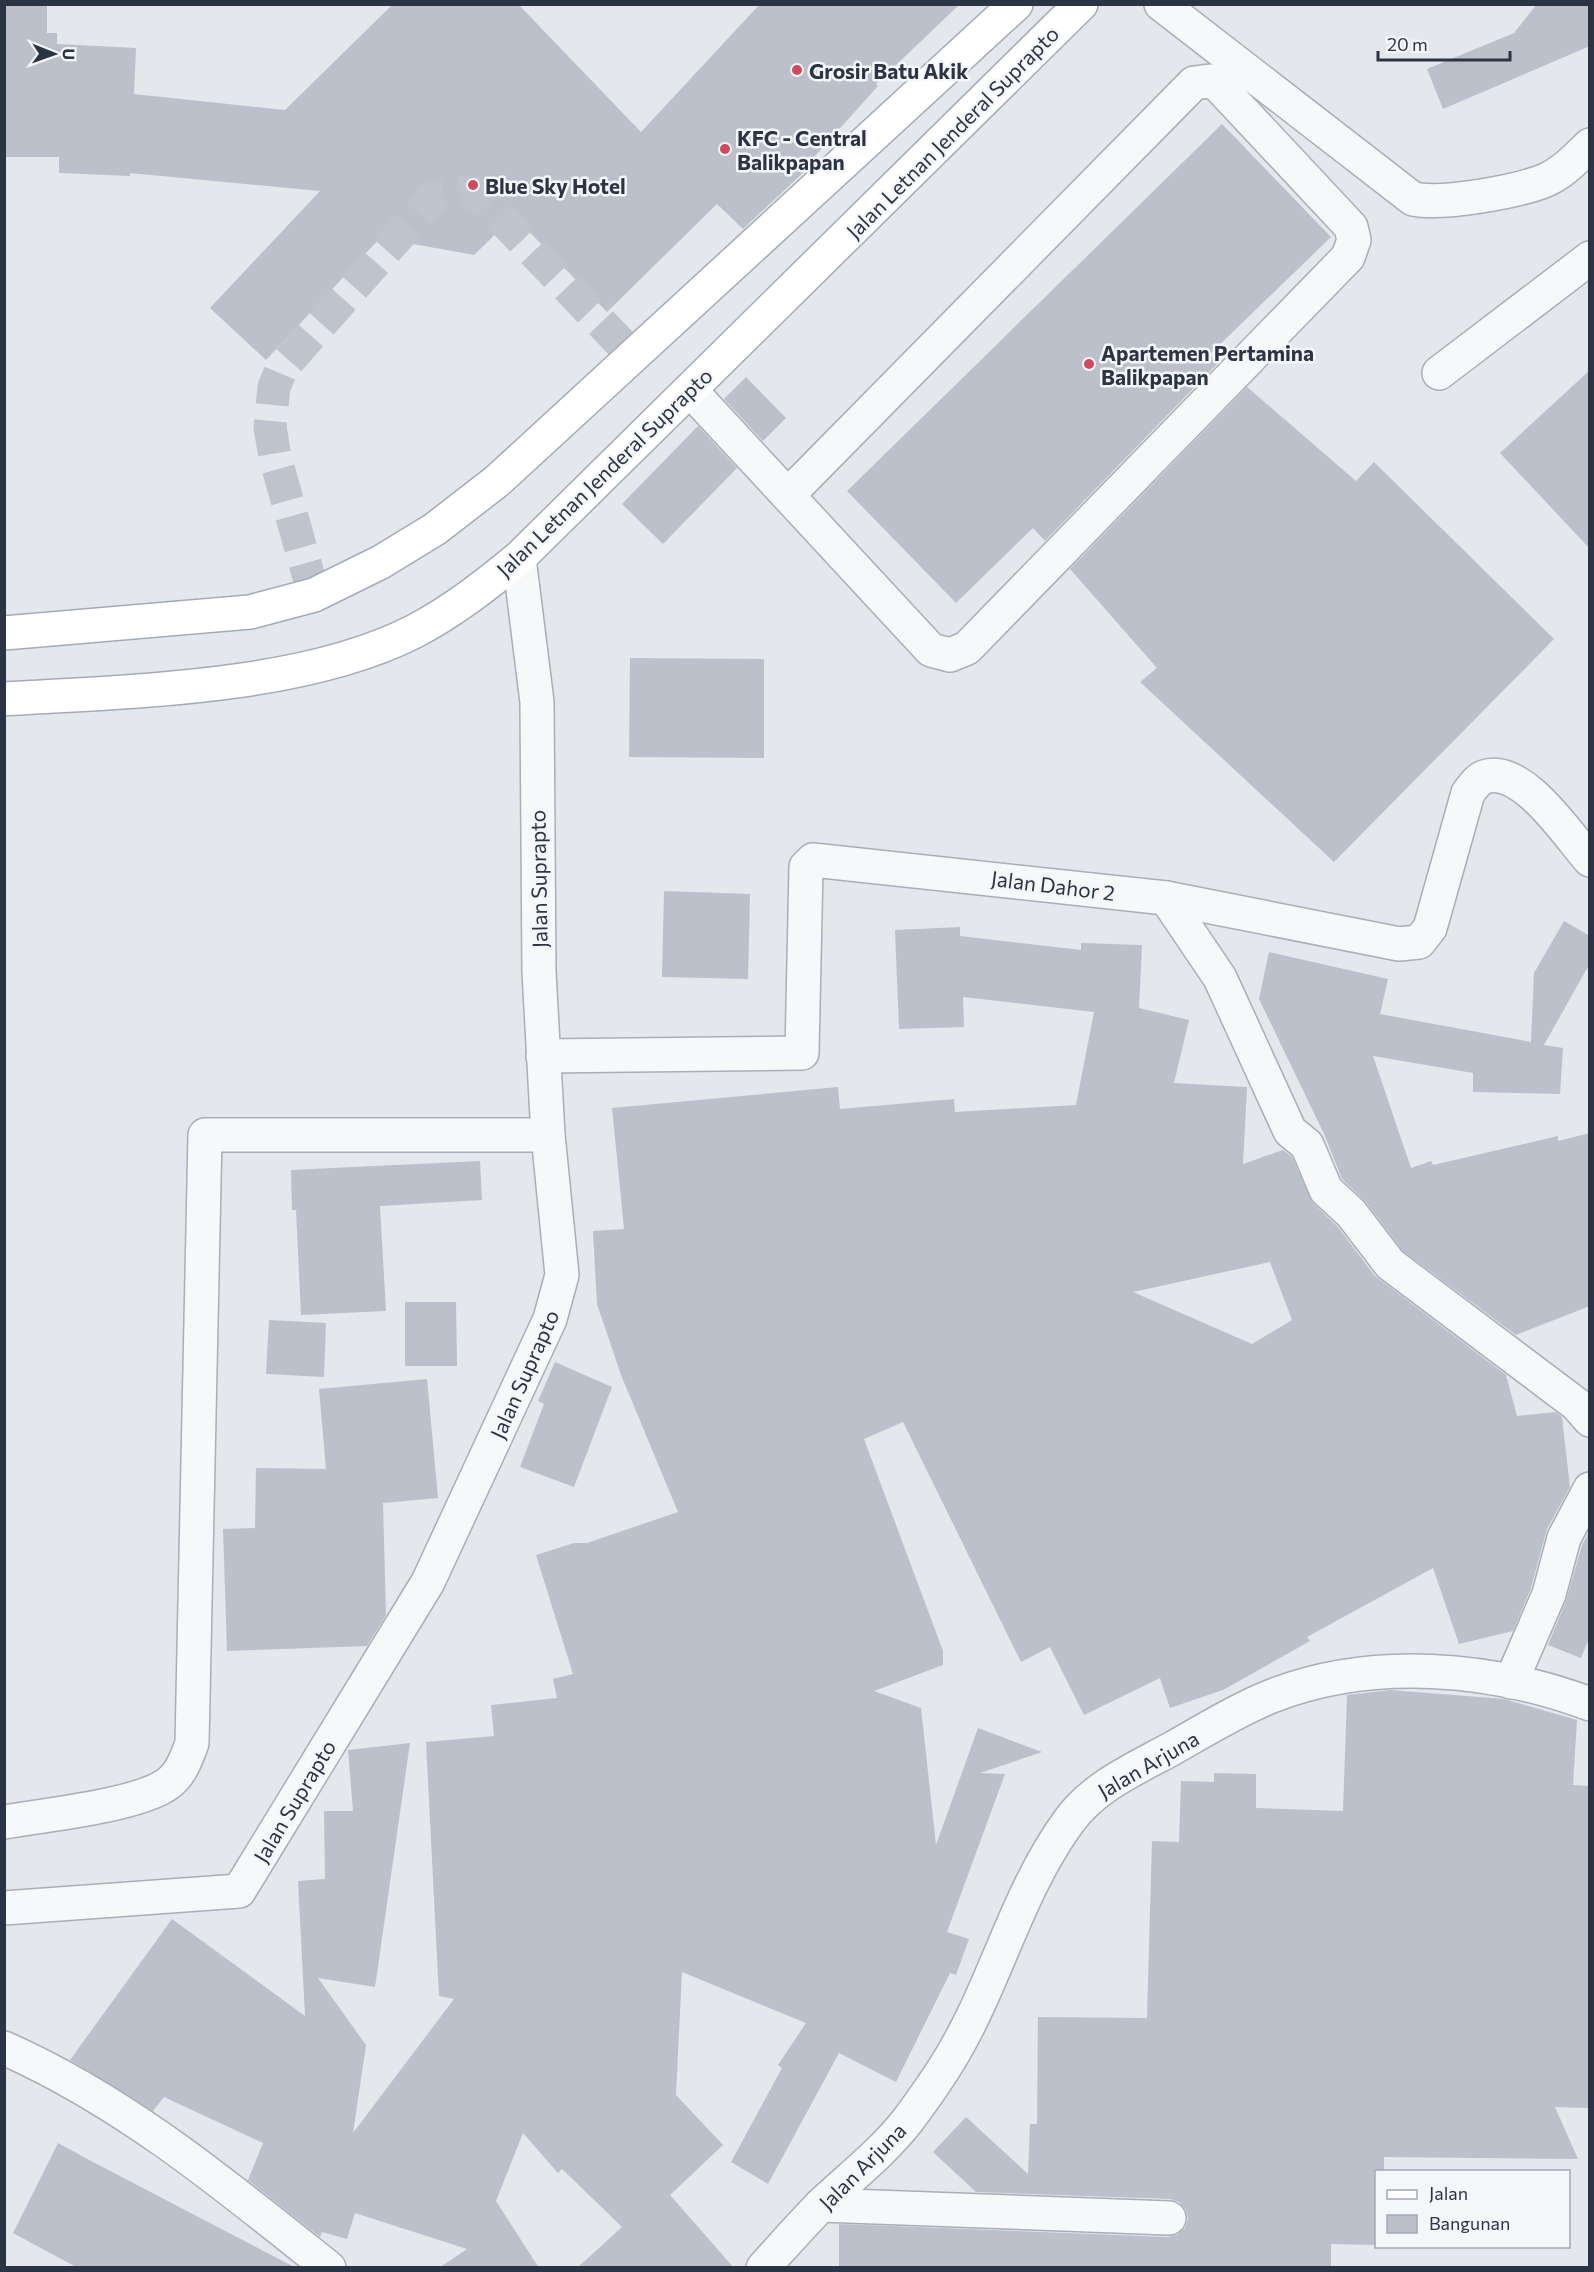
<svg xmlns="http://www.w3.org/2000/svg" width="1594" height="2272" font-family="Commissioner,sans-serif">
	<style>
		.building { fill: #bbc0ca; fill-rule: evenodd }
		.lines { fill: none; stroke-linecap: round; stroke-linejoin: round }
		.minor-tunnel { stroke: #bfc3cb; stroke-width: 33; stroke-dasharray: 33 16; stroke-linecap: butt }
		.minor-casing { stroke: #a9aeb7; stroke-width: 36 }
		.major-casing { stroke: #a3abb8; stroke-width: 36 }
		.minor { stroke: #f7f8fa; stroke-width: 33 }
		.major { stroke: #fff; stroke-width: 33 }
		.poi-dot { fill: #d1495b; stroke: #f4f6f9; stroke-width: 2 }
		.labels { text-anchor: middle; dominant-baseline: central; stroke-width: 5; stroke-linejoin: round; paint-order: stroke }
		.poi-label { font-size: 21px; font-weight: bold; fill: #2b3445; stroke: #f4f6f9; text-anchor: start }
		.street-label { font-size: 21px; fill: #2b3445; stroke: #f4f6f9 }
	</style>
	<rect width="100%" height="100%" fill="#e4e7ec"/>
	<g class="building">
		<path d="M4,4H47V33H57V44L136,48L134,94L285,110L393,4H518L641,132L760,4H960L876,84L878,86L806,166L808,168L743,229L717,204L607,312L514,216L474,255L380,238L266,360L210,308L320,191L130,173V176L59,173V157H4Z"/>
		<path d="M1537,4H1590V46L1443,109L1427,69L1514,33Z"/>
		<path d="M1222,124L1331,237L1209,355L1218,363L1045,541L1033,528L956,603L847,491Z"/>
		<path d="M1590,370V549L1500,453Z"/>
		<path d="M746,377L786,418L763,441L724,399Z"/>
		<path d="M1247,387L1356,481L1374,462L1554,639L1334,862L1140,682L1157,668L1070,569Z"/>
		<path d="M698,426L737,468L663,544L622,504Z"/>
		<path d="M630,658L764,659V758L629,757Z"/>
		<path d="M664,891L750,894L748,979L662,977Z"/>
		<path d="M1564,921L1590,936V963L1544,1045L1563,1048L1560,1094L1473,1092V1073L1373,1056L1411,1168L1431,1161L1433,1165L1558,1136V1141L1590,1133V1306L1516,1335L1403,1251L1366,1202L1342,1179L1325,1136L1259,999L1269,952L1388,979L1380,1014L1531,1042L1534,973Z"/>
		<path d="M960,927V936L1081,950V943L1142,945L1139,1008L1189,1020L1174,1083L1247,1087L1243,1164L1283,1150L1292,1157L1313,1203L1337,1226L1375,1276L1506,1375L1517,1416L1556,1412L1562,1417L1570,1487L1547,1529L1531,1588L1513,1631L1459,1644L1433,1568L1307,1637L1310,1641L1223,1690L1170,1708L1160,1678L1084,1715L1050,1647L1021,1662L903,1422L864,1439L943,1651V1665L874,1691L921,1708L936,1845L978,1728L1042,1752L980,1773L1005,1774L947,1932L969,1939L956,1975L950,1973L896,2082L839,2053L768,2184L731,2162L782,2068L778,2065L806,2023L682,1972L676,2095L723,2145L670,2195L734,2268H577L622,2227L562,2169L558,2173L523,2133L496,2201L539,2268H439L467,2249L355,2213L347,2239L322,2232L320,2237L248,2180L263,2143L164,2097L153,2111L70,2060L172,1919L305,2016L298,1881L325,1879L324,1811H353L348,1750L410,1743L375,1987L318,1978L366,2045L353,2133L454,1999L439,1996L426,1742L494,1736L491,1705L557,1698L553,1679L573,1674L536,1555L574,1543H587L678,1512L621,1375L597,1304L593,1231L624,1229L612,1108L838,1087L840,1109L954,1099L955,1112L1076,1105L1094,1012L963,997L964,1027L899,1029L895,930ZM1270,1262L1292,1320L1252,1344L1133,1292Z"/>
		<path d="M480,1161L482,1200L380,1206L386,1311L301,1315L296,1210H292L291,1170Z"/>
		<path d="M405,1302H456L457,1366H405Z"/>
		<path d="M269,1320L326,1323L324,1377L266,1374Z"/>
		<path d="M555,1362L612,1387L574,1487L520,1467L544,1404L538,1401Z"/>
		<path d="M427,1379L438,1498L383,1503L386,1615L367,1646L227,1651L223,1529L255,1528L256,1468L326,1469L319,1389Z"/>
		<path d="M1590,1530V1636L1581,1658L1548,1645L1566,1601L1582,1545Z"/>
		<path d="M1391,1690L1504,1699L1577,1720L1573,1785L1590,1786V2108L1555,2107L1578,2159L1384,2157V2172H1377V2245L1331,2244V2268H839V2224L1168,2237L1177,2235L1185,2228L1188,2219L1186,2210L1179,2202L1170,2199L976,2192L933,2152L966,2117L1028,2174L1030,2124H1037L1038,2017L1147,2018L1152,1841L1179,1842L1181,1781L1214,1782V1773L1256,1774V1808L1343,1811L1347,1695Z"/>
		<path d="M58,2143L93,2162L296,2268H78L13,2233Z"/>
	</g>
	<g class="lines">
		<path class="minor-tunnel" d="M314,595L275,457L270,427L274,387L282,368L434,196L464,192L480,196L632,355"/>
		<g class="minor-casing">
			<g id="minor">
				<path d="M1161,4L1413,199C1443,205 1517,192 1546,180C1564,172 1576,158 1590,145"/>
				<path d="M1439,373L1590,258"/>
				<path d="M690,390L931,650L950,655L967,648L1348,257L1354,240L1351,227L1219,86L1210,81L1194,83L788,495"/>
				<path d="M1166,898L1220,978L1290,1131L1307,1145L1326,1190L1351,1213L1390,1264L1576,1404L1590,1420"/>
				<path d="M543,1056L802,1053L806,867L813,860L1166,898L1399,944L1419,942L1430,928L1468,793C1472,788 1478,779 1484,777C1522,764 1567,834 1590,860"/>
				<path d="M1511,1682L1549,1594L1564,1538L1590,1489"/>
				<path d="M4,1822C45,1815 134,1806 166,1785C181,1775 186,1759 192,1743L205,1135H548"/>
				<path d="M4,1908L239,1891L428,1582L550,1319L562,1275L548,1135L539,972L537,702L519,558"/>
				<path d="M4,2048C124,2101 228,2187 329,2268"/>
				<path d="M821,2205L1169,2218"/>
				<path d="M763,2268C783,2246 803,2223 824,2202C852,2176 884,2151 908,2120C920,2104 932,2087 943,2070C994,1992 1014,1896 1069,1821C1094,1786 1137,1768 1173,1748C1205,1730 1239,1709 1272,1696C1372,1657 1491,1667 1590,1704"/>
			</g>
		</g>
		<g class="major-casing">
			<g id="major">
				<path d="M4,633L250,612L314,595L381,562L435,529L497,481L1016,4"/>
				<path d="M4,699C130,691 302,689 415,631C453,611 486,585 519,558L1081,4"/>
			</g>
		</g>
		<use href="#minor" class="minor"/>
		<use href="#major" class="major"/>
	</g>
	<g class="poi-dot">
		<circle cx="797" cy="70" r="6"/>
		<circle cx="725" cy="149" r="6"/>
		<circle cx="473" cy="185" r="6"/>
		<circle cx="1089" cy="364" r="6"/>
	</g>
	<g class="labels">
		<g class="poi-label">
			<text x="809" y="70">Grosir Batu Akik</text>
			<text x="737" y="137">KFC - Central<tspan x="737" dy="24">Balikpapan</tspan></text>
			<text x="485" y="185">Blue Sky Hotel</text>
			<text x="1101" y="352">Apartemen Pertamina<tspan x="1101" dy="24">Balikpapan</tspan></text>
		</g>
		<g class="street-label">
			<text transform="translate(952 132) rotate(-45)">Jalan Letnan Jenderal Suprapto</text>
			<text transform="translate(604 472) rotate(-44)">Jalan Letnan Jenderal Suprapto</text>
			<text transform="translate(538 879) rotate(-91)">Jalan Suprapto</text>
			<text transform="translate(1053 885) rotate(7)">Jalan Dahor 2</text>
			<text transform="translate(524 1374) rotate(-66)">Jalan Suprapto</text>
			<text transform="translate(1148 1764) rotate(-30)">Jalan Arjuna</text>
			<text transform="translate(294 1801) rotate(-59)">Jalan Suprapto</text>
			<text transform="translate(862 2166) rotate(-45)">Jalan Arjuna</text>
		</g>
	</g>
	<rect width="1594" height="2272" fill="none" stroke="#2b3445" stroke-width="12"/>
	<rect x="1375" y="2170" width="195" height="78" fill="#f4f6f9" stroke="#a4a8b1" stroke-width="1.5"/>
	<rect x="1387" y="2190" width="30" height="9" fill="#ffffff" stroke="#a4a8b1" stroke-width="1.5"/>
	<text x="1429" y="2200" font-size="18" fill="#2b3445">Jalan</text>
	<rect x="1387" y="2215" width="30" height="18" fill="#bbc0ca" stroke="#a4a8b1" stroke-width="1.5"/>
	<text x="1429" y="2230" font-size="18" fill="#2b3445">Bangunan</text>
	<g transform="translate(54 54) rotate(91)" stroke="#f4f6f9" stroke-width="4.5" paint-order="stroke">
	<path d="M0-4.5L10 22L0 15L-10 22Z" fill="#2b3445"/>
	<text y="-9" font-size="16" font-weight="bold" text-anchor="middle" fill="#2b3445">U</text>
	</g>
	<path d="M1378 51v9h132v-9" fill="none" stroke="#2b3445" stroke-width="3"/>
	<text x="1387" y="51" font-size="18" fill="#2b3445" stroke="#f4f6f9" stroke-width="4.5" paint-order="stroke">20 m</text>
</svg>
